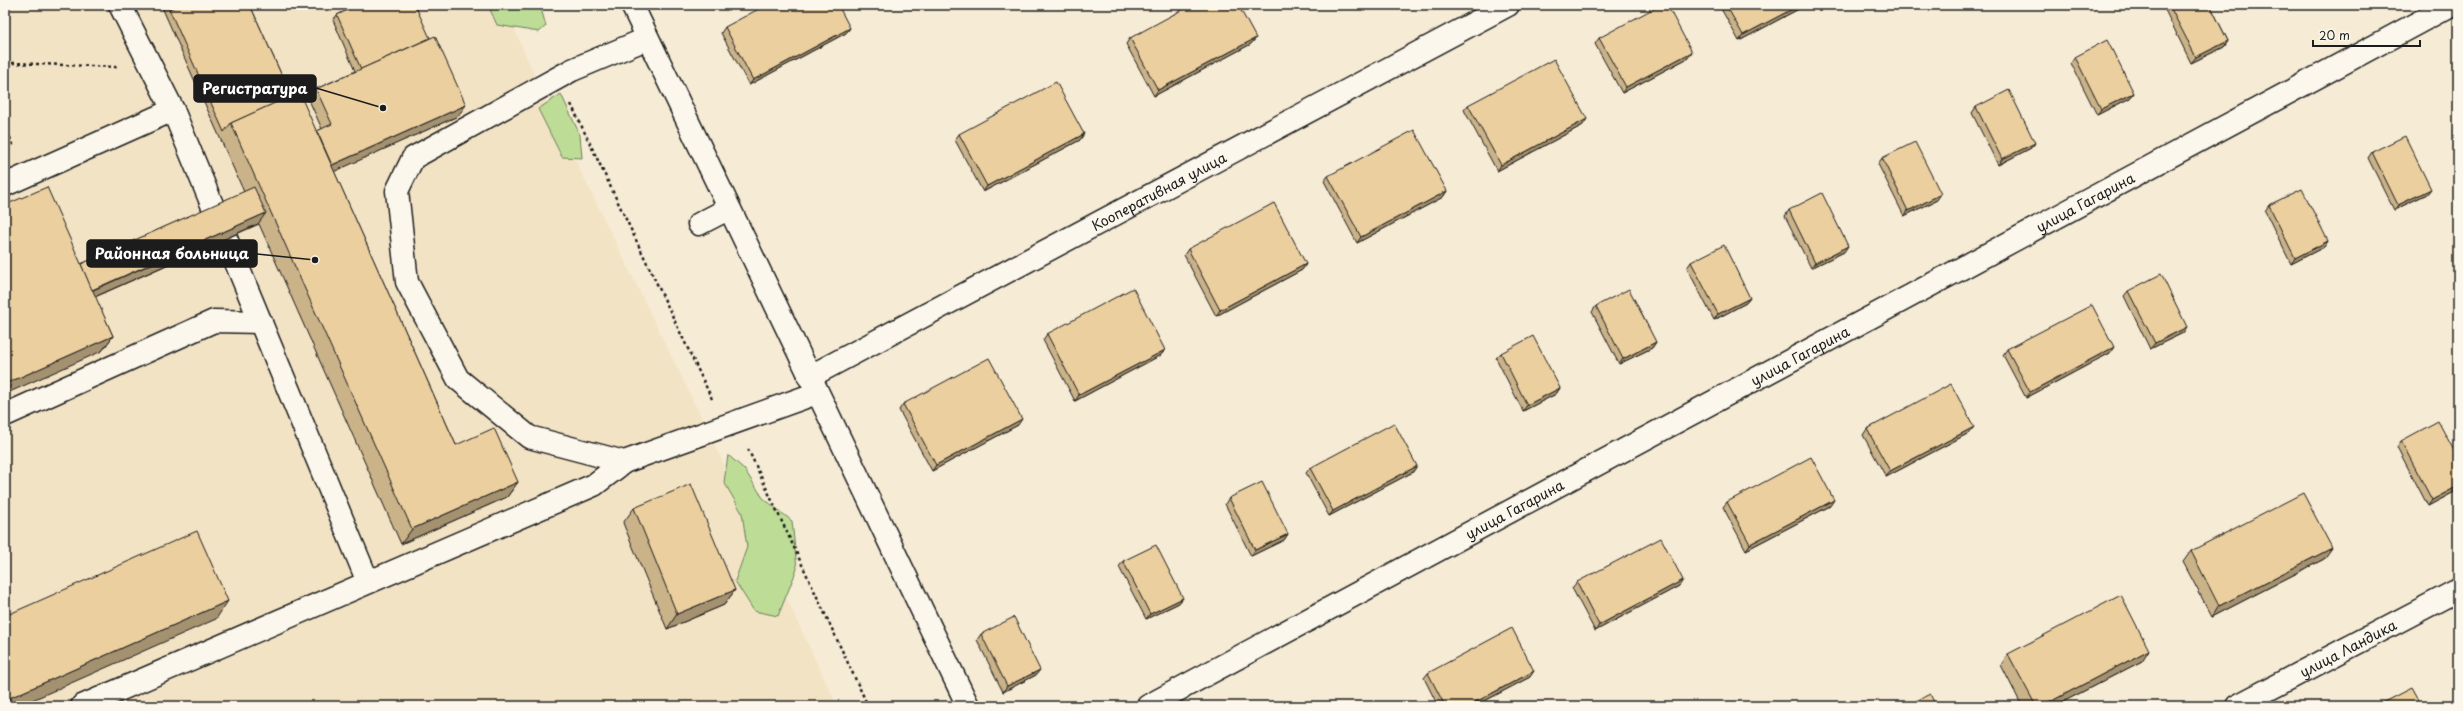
<svg xmlns="http://www.w3.org/2000/svg" width="2463" height="711" font-family="'Playpen Sans',sans-serif">
	<style>
		.built { fill: #f3e3c5 }
		.green { fill: #bddd96; stroke: #6c7c59 }
		.lines { fill: none; stroke-linecap: round; stroke-linejoin: round }
		.minor-casing { stroke: #1c1c1c; stroke-width: 25 }
		.path { stroke: #1c1c1c; stroke-width: 2.5; stroke-dasharray: 3 3; stroke-linecap: butt }
		.minor { stroke: #fbf7ec; stroke-width: 22 }
		.wall { fill: #cab289; stroke: #1c1c1c }
		.shaded-wall { fill: #a4916f; stroke: #1c1c1c }
		.building { fill: #ebcf9f; stroke: #1c1c1c }
		.labels { text-anchor: middle; dominant-baseline: central; stroke-width: 3.5; stroke-linejoin: round; paint-order: stroke }
		.street-label { font-size: 14px; fill: #1c1c1c; stroke: #fbf7ec }
		.leader { fill: none; stroke: #1c1c1c; stroke-width: 1.5 }
		.callout-dot { fill: #1c1c1c; stroke: #fbf7ec; stroke-width: 1.5 }
		.callout { fill: #1c1c1c; stroke: #1c1c1c; stroke-width: 1.5 }
		.callout-label { font-size: 15px; text-anchor: middle; font-weight: bold; fill: #fff }
	</style>
	<rect width="100%" height="100%" fill="#f6ebd5"/>
	<filter id="ink" filterUnits="userSpaceOnUse"><feTurbulence type="fractalNoise" baseFrequency=".025" numOctaves="2"/><feDisplacementMap in="SourceGraphic" scale="8" xChannelSelector="R" yChannelSelector="G"/><feConvolveMatrix kernelMatrix="1 2 1 2 8 2 1 2 1" color-interpolation-filters="sRGB"/></filter>
	<g filter="url(#ink)">
		<path class="built" d="M5,5H504L540,88L708,431L837,706H5Z"/>
		<g class="green">
			<path d="M488,5H540L546,26L539,32L497,25Z"/>
			<path d="M561,94L580,135L582,158L562,157L538,109Z"/>
			<path d="M728,455L744,469L763,498L792,521L797,569L778,616L754,611L735,581L747,547L742,513L724,482Z"/>
		</g>
		<g class="lines">
			<g class="minor-casing">
				<g id="minor">
					<path d="M632,5L968,706"/>
					<path d="M646,39L572,70L413,158L397,191L407,282L458,379L529,437L624,462L817,393"/>
					<path d="M173,110L368,582"/>
					<path d="M5,185L173,110L120,5"/>
					<path d="M699,224L728,209"/>
					<path id="s1" d="M809,377L1508,5"/>
					<path d="M5,415L214,321L261,322"/>
					<path d="M82,706L594,485L624,462"/>
					<path id="s2" d="M1148,706L2451,5"/>
					<path id="s3" d="M2237,706L2458,590"/>
				</g>
			</g>
			<g class="path">
				<path d="M12,63L117,67"/>
				<path d="M571,104L712,399"/>
				<path d="M5,126L14,147"/>
				<path d="M748,449L868,706"/>
			</g>
			<use href="#minor" class="minor"/>
		</g>
		<g class="wall">
			<path d="M161,5H250L291,96L317,131L322,129L309,100L316,89L355,71L333,20L337,15L356,6L355,5H415L458,116L334,171L456,445L518,482L507,497L401,544L259,224L95,297L113,336L102,351L81,264L244,192Z"/>
			<path d="M1719,5H1806L1739,41Z"/>
			<path d="M2169,5H2210L2228,41L2224,47L2191,63L2165,10Z"/>
			<path d="M2277,5H2290L2280,10Z"/>
			<path d="M725,27L850,28L846,33L749,85L721,33Z"/>
			<path d="M1130,38H1256L1251,44L1154,96L1126,44Z"/>
			<path d="M1599,38L1688,58L1622,93L1595,44Z"/>
			<path d="M2075,57L2134,93L2130,98L2097,115L2071,63Z"/>
			<path d="M1468,105L1583,125L1497,171L1464,110Z"/>
			<path d="M1976,107L2035,143L2031,148L1998,165L1972,113Z"/>
			<path d="M959,134L1080,140L983,192L955,140Z"/>
			<path d="M2372,152L2427,194L2394,210L2368,158Z"/>
			<path d="M1882,158L1937,200L1904,216L1878,164Z"/>
			<path d="M1328,176L1447,191L1443,197L1357,243L1324,181Z"/>
			<path d="M2269,205L2328,241L2324,247L2291,264L2265,211Z"/>
			<path d="M1789,210L1844,252L1811,268L1785,216Z"/>
			<path d="M1188,249L1306,264L1302,270L1216,316L1184,255Z"/>
			<path d="M1691,262L1750,298L1746,303L1714,320L1687,268Z"/>
			<path d="M2128,291L2183,333L2150,349L2124,296Z"/>
			<path d="M1596,306L1656,342L1652,348L1619,364L1592,312Z"/>
			<path d="M1047,334L1165,350L1161,355L1075,401L1043,340Z"/>
			<path d="M2007,349L2110,353L2026,398L2003,355Z"/>
			<path d="M1501,353L1560,388L1556,394L1523,411L1496,358Z"/>
			<path d="M903,404L1018,425L932,471L899,410Z"/>
			<path d="M1867,429L1969,433L1886,477L1863,435Z"/>
			<path d="M2401,441L2458,458V490L2428,506L2397,447Z"/>
			<path d="M1310,468L1413,472L1329,516L1306,473Z"/>
			<path d="M1229,498L1288,534L1284,540L1251,556L1225,504Z"/>
			<path d="M1727,502L1830,506L1746,550L1723,507Z"/>
			<path d="M634,508L735,590L724,605L667,629L623,523Z"/>
			<path d="M2191,551L2324,559L2212,617L2183,562Z"/>
			<path d="M1123,561L1183,598L1179,603L1146,619L1119,567Z"/>
			<path d="M1683,580L1679,586L1595,631L1572,588L1577,582Z"/>
			<path d="M981,634L1036,675L1003,692L977,640Z"/>
			<path d="M2008,654L2142,661L2055,706H2022L2001,665Z"/>
			<path d="M1428,673L1530,677L1475,706H1438L1424,678Z"/>
		</g>
		<g class="shaded-wall">
			<path d="M172,5H188L169,9Z"/>
			<path d="M1800,5H1806L1739,41L1743,35Z"/>
			<path d="M2283,5H2290L2280,10Z"/>
			<path d="M850,28L846,33L749,85L753,80Z"/>
			<path d="M1256,38L1251,44L1154,96L1158,90Z"/>
			<path d="M2228,41L2224,47L2191,63L2196,57Z"/>
			<path d="M1692,52L1688,58L1622,93L1626,87Z"/>
			<path d="M2134,93L2130,98L2097,115L2101,109Z"/>
			<path d="M466,105L458,116L320,178L328,167Z"/>
			<path d="M1587,119L1583,125L1497,171L1501,165Z"/>
			<path d="M1084,134L1080,140L983,192L987,186Z"/>
			<path d="M2035,143L2031,148L1998,165L2002,159Z"/>
			<path d="M2431,189L2427,194L2394,210L2398,205Z"/>
			<path d="M1447,191L1443,197L1357,243L1361,237Z"/>
			<path d="M1941,194L1937,200L1904,216L1908,211Z"/>
			<path d="M266,213L258,224L81,303L89,292Z"/>
			<path d="M2328,241L2324,247L2291,264L2295,258Z"/>
			<path d="M1848,246L1844,252L1811,268L1815,263Z"/>
			<path d="M1306,264L1302,270L1216,316L1220,310Z"/>
			<path d="M1750,298L1746,303L1714,320L1718,314Z"/>
			<path d="M2187,327L2183,333L2150,349L2155,343Z"/>
			<path d="M113,336L102,351L5,394V384Z"/>
			<path d="M1656,342L1652,348L1619,364L1623,359Z"/>
			<path d="M2114,347L2110,353L2026,398L2030,392Z"/>
			<path d="M1165,350L1161,355L1075,401L1079,395Z"/>
			<path d="M1560,388L1556,394L1523,411L1527,405Z"/>
			<path d="M1022,419L1018,425L932,471L936,465Z"/>
			<path d="M1974,427L1969,433L1886,477L1890,471Z"/>
			<path d="M1417,466L1413,472L1329,516L1333,511Z"/>
			<path d="M518,482L507,497L401,544L412,529Z"/>
			<path d="M2458,486V490L2428,506L2432,500Z"/>
			<path d="M1834,500L1830,506L1746,550L1750,544Z"/>
			<path d="M1288,534L1284,540L1251,556L1255,550Z"/>
			<path d="M2332,548L2324,559L2212,617L2219,606Z"/>
			<path d="M1683,580L1679,586L1595,631L1599,625Z"/>
			<path d="M735,590L724,605L667,629L677,614Z"/>
			<path d="M1183,598L1179,603L1146,619L1150,614Z"/>
			<path d="M228,601L216,619L19,706H5V700Z"/>
			<path d="M2149,650L2142,661L2055,706H2042Z"/>
			<path d="M1040,670L1036,675L1003,692L1007,686Z"/>
			<path d="M1534,671L1530,677L1475,706H1468Z"/>
		</g>
		<g class="building">
			<path d="M179,5H250L291,96L231,123L224,132L169,9Z"/>
			<path d="M358,5H415L430,38L361,69L337,15Z"/>
			<path d="M766,5H838L850,28L753,80L725,27Z"/>
			<path d="M1191,5H1238L1256,38L1158,90L1130,38Z"/>
			<path d="M1660,5H1667L1692,52L1626,87L1599,38Z"/>
			<path d="M1726,5H1800L1743,35Z"/>
			<path d="M2169,5H2210L2228,41L2196,57Z"/>
			<path d="M435,36L466,105L332,165L317,131L332,124L316,89Z"/>
			<path d="M2107,40L2134,93L2101,109L2075,57Z"/>
			<path d="M1554,59L1587,119L1501,165L1468,105Z"/>
			<path d="M1056,82L1084,134L987,186L959,134Z"/>
			<path d="M2009,90L2035,143L2002,159L1976,107Z"/>
			<path d="M299,92L456,445L494,428L518,482L412,529L231,123Z"/>
			<path d="M1414,130L1447,191L1361,237L1328,176Z"/>
			<path d="M2405,136L2431,189L2398,205L2372,152Z"/>
			<path d="M1915,142L1941,194L1908,211L1882,158Z"/>
			<path d="M47,187L113,336L5,384V205Z"/>
			<path d="M254,187L266,213L92,290L81,264Z"/>
			<path d="M2302,189L2328,241L2295,258L2269,205Z"/>
			<path d="M1822,193L1848,246L1815,263L1789,210Z"/>
			<path d="M1274,203L1306,264L1220,310L1188,249Z"/>
			<path d="M1724,245L1750,298L1718,314L1691,262Z"/>
			<path d="M2161,274L2187,327L2155,343L2128,291Z"/>
			<path d="M1133,288L1165,350L1079,395L1047,334Z"/>
			<path d="M1629,289L1656,342L1623,359L1596,306Z"/>
			<path d="M2092,305L2114,347L2030,392L2007,349Z"/>
			<path d="M1533,336L1560,388L1527,405L1501,353Z"/>
			<path d="M989,358L1022,419L936,465L903,404Z"/>
			<path d="M1951,384L1974,427L1890,471L1867,429Z"/>
			<path d="M2438,421L2458,458V486L2432,500L2401,441Z"/>
			<path d="M1394,423L1417,466L1333,511L1310,468Z"/>
			<path d="M1811,457L1834,500L1750,544L1727,502Z"/>
			<path d="M1262,482L1288,534L1255,550L1229,498Z"/>
			<path d="M691,484L735,590L677,614L634,508Z"/>
			<path d="M2303,493L2332,548L2219,606L2191,551Z"/>
			<path d="M197,531L228,601L5,700V616Z"/>
			<path d="M1661,538L1683,580L1599,625L1577,582Z"/>
			<path d="M1156,545L1183,598L1150,614L1123,561Z"/>
			<path d="M2121,595L2149,650L2042,706H2036L2008,654Z"/>
			<path d="M1014,617L1040,670L1007,686L981,634Z"/>
			<path d="M1512,628L1534,671L1468,706H1445L1428,673Z"/>
			<path d="M2411,688L2421,706H2376Z"/>
			<path d="M1930,694L1936,706H1906Z"/>
		</g>
	</g>
	<g class="labels">
		<g class="street-label">
			<text stroke="none"><textPath href="#s1" startOffset="396">Кооперативная улица</textPath></text>
			<text stroke="none"><textPath href="#s2" startOffset="1064">улица Гагарина</textPath></text>
			<text stroke="none"><textPath href="#s2" startOffset="740">улица Гагарина</textPath></text>
			<text stroke="none"><textPath href="#s2" startOffset="416">улица Гагарина</textPath></text>
			<text stroke="none"><textPath href="#s3" startOffset="125">улица Ландика</textPath></text>
		</g>
	</g>
	<path class="leader" d="M383 108L316 88M315 260L257 254"/>
	<g class="callout-dot">
		<circle cx="383" cy="108" r="4"/>
		<circle cx="315" cy="260" r="4"/>
	</g>
	<g class="callout">
		<rect x="194" y="75" width="122" height="27" rx="4"/>
		<rect x="87" y="240" width="170" height="27" rx="4"/>
	</g>
	<g class="callout-label">
		<text x="255" y="94">Регистратура</text>
		<text x="172" y="259">Районная больница</text>
	</g>
	<rect width="2463" height="711" fill="none" stroke="#fbf7ec" stroke-width="20"/>
	<rect x="10" y="10" width="2443" height="691" fill="none" stroke="#1c1c1c" stroke-width="1.5" filter="url(#ink)"/>
	<path d="M2313 40v6h107v-6" fill="none" stroke="#1c1c1c" stroke-width="2"/>
	<text x="2319" y="40" font-size="12" fill="#1c1c1c" stroke="#fbf7ec" stroke-width="3" paint-order="stroke">20 m</text>
</svg>
